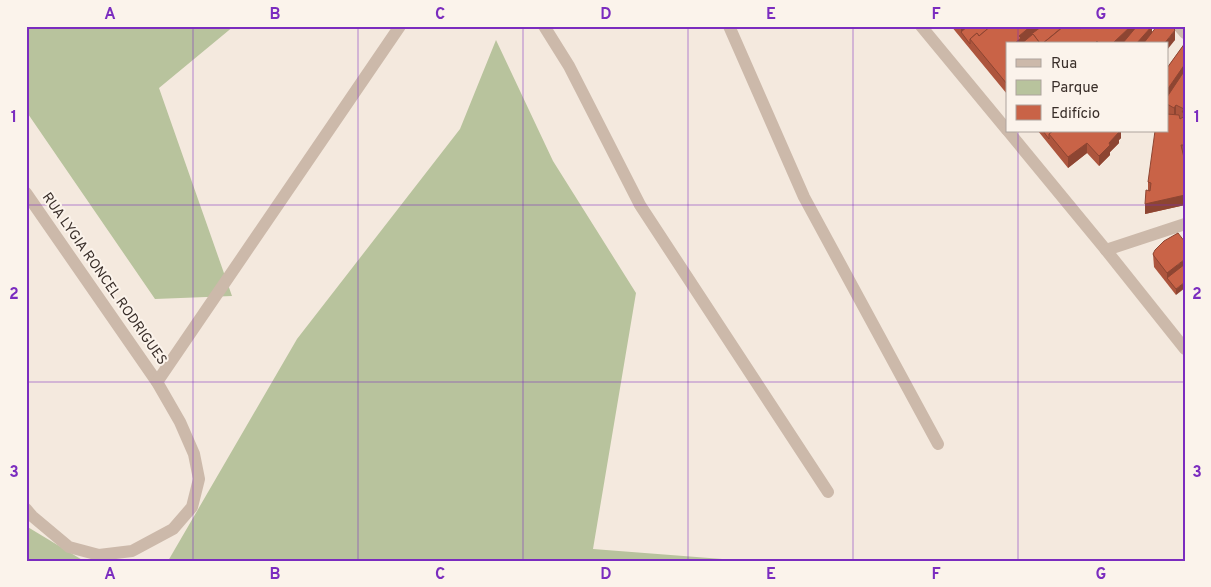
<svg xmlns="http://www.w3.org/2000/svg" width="1211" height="587" font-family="Overpass,sans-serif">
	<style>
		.green { fill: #b8c39d }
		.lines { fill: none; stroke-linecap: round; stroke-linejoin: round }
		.minor { stroke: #ccb9aa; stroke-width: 12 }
		.wall { fill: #ad553d }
		.shaded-wall { fill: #8d4532 }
		.building { fill: #c96347; stroke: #8d4532 }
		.grid { fill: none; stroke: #7b2cbf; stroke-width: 1; stroke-opacity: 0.55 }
		.labels { text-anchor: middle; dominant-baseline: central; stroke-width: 4; stroke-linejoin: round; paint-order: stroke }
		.street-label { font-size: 14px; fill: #392e29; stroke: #fbf3eb }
		.neatline { fill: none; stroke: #7b2cbf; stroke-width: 2 }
		.grid-label { font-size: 16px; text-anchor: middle; font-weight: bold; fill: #7b2cbf }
	</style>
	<rect width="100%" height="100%" fill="#f4e9de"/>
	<g class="green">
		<path d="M26,26H234L159,88L232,296L155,299L26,111Z"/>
		<path d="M496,40L553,161L636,293L593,549L748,561H168L297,339L460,129Z"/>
		<path d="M26,526L84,561H26Z"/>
	</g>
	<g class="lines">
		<g class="minor">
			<path d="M544,26L569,66L640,205L828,492"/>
			<path d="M729,26L804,197L938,444"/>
			<path d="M921,26L1007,130"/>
			<path d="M1179,26L1185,33"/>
			<path d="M1008,131L1106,250L1185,349"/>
			<path d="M26,193L157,382L180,422L194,454L199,479L192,507L173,529L132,551L99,555L69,547L32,516L26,509"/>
			<path d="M1106,250L1185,224"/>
			<path d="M157,382L400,26"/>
		</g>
	</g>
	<g class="wall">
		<path d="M951,26H1152V33L1175,40L1167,44H1007V94Z"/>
		<path d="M1185,43V205L1145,214L1148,191V182L1167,131V68Z"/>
		<path d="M1038,131H1121V138L1119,140V143L1110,152V155L1099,166L1087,153L1068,168Z"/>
		<path d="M1178,233L1176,295L1154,267L1153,254Z"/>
	</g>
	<g class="shaded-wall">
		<path d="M962,26H974L961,32V27Z"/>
		<path d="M1031,26H1040V29L1022,44H1014L1019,36Z"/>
		<path d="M1131,26H1142L1123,44H1114V42Z"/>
		<path d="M1152,26V37L1145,44H1136Z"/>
		<path d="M1175,30V40L1167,50V44H1164Z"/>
		<path d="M1185,64V74L1167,100V90Z"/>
		<path d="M1176,105V115L1174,118V108Z"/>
		<path d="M1118,131H1121V138L1119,140V143L1110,152V155L1099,166V156Z"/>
		<path d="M1087,143V153L1068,168V157Z"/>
		<path d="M1185,195V205L1145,214V204Z"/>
		<path d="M1185,259V270L1167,278V273Z"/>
		<path d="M1185,282V288L1176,295V289Z"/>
	</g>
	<g class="building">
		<path d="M968,26H991L979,36L977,33L970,39V44L961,32Z"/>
		<path d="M991,26H1031L1019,36L1021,38L1014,44H1007V84L970,39L977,33L979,36Z"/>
		<path d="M1046,26H1058L1060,29L1042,44H1039V42L1033,34L1030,35L1041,27L1043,28Z"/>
		<path d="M1062,26H1079L1078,27L1080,29L1084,26H1131L1114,42L1116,44H1099L1097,41L1094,44H1042L1063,27Z"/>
		<path d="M1137,26H1152L1136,44H1122Z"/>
		<path d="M1157,26H1171L1175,30L1164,44H1143Z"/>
		<path d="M1033,34L1039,42L1038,44H1021Z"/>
		<path d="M1185,43V64L1167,90V68Z"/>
		<path d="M1185,70V112H1182L1184,109L1176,105L1174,108L1167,104V97Z"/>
		<path d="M1167,114L1179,115L1180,119L1185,116V153L1183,145H1181L1185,162V195L1145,204L1146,190L1150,191L1151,183L1148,182L1155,131H1167Z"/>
		<path d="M1043,131H1053L1049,134V139Z"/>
		<path d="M1053,131H1118L1119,132L1109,143L1110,145L1099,156L1087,143L1068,157L1049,134Z"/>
		<path d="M1178,233L1185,242V259L1167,273L1154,256L1153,254L1155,250L1164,241Z"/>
		<path d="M1185,264V282L1176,289L1167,278Z"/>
	</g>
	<path class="grid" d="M193,26V561M358,26V561M523,26V561M688,26V561M853,26V561M1018,26V44M1018,131V561M26,205H1185M26,382H1185"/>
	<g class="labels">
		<g class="street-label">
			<text transform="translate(104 279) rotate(55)">RUA LYGIA RONCEL RODRIGUES</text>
		</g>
	</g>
	<rect width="1211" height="587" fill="none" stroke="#fbf3eb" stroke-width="55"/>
	<rect x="1006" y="42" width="162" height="90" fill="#fbf3eb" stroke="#ada49d"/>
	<rect x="1016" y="59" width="25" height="8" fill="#ccb9aa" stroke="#ada49d"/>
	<text x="1051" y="68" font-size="15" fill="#392e29">Rua</text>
	<rect x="1016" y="80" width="25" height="15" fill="#b8c39d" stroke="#ada49d"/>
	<text x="1051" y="92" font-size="15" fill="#392e29">Parque</text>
	<rect x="1016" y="105" width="25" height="15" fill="#c96347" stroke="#ada49d"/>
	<text x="1051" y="118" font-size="15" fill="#392e29">Edifício</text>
	<rect x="28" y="28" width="1156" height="532" class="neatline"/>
	<g class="grid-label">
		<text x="110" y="19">A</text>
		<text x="275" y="19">B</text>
		<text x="440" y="19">C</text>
		<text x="606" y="19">D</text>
		<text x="771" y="19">E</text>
		<text x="936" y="19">F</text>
		<text x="1101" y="19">G</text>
		<text x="14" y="122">1</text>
		<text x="1197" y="122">1</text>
		<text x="14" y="299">2</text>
		<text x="1197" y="299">2</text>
		<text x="14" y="477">3</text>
		<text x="1197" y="477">3</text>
		<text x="110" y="579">A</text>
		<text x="275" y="579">B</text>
		<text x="440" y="579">C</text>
		<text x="606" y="579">D</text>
		<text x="771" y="579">E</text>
		<text x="936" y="579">F</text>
		<text x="1101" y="579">G</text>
	</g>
</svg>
